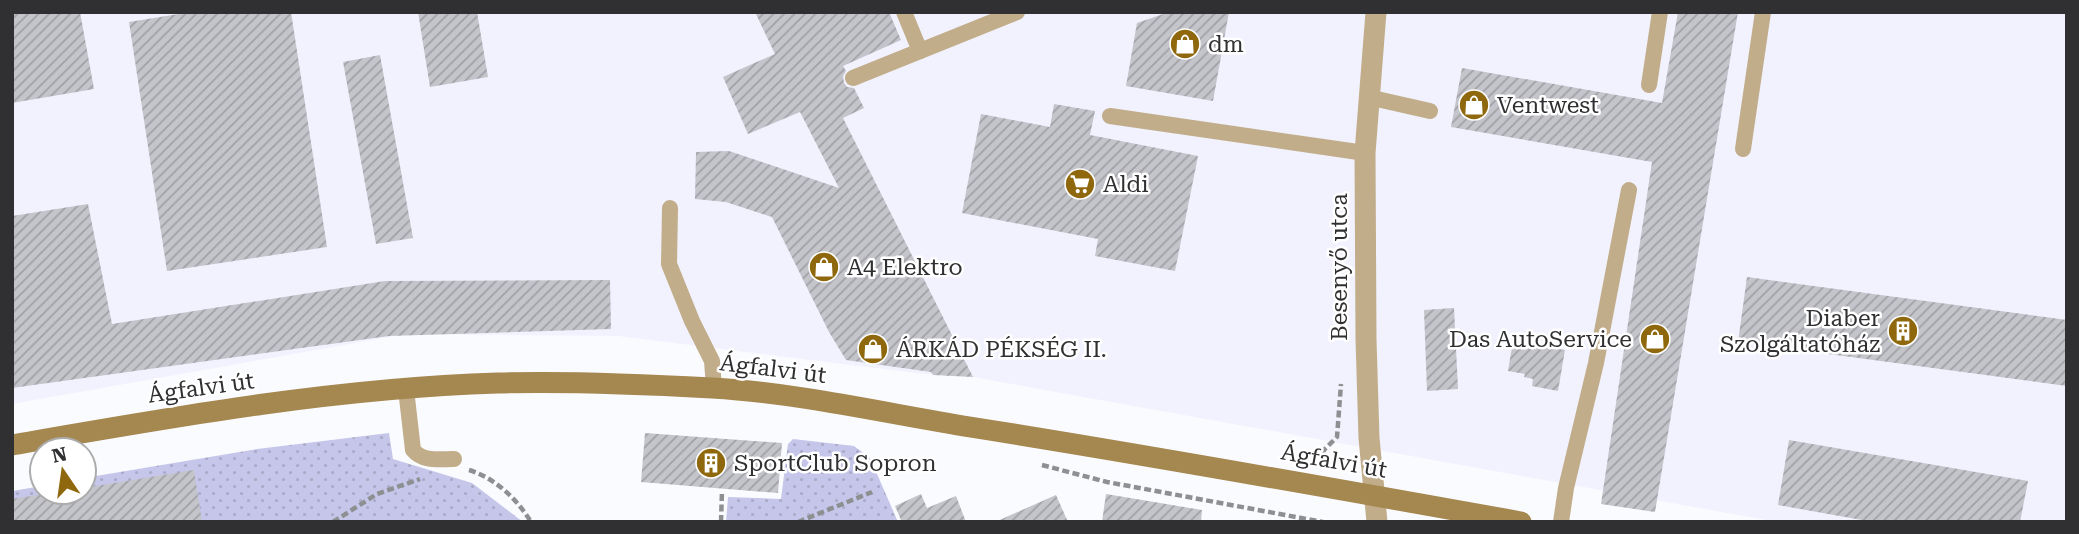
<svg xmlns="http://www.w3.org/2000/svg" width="2079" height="534" font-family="'Roboto Serif',serif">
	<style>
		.built { fill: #f1f2fe }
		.grass { fill: url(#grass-dots) }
		.building { fill: url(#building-hatch) }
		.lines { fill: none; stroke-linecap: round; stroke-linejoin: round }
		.path { stroke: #8e8f91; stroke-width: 4.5; stroke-dasharray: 7 3.5; stroke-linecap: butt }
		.lane { stroke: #c2ad8a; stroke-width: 16 }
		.street { stroke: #c2ad8a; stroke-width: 21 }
		.secondary { stroke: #a58750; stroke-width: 21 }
		.labels { text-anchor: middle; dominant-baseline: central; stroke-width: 5; stroke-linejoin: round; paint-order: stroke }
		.poi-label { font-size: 23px; fill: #303032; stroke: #fff; text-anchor: start }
		.street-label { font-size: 23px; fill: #303032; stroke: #fff }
	</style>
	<defs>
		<pattern id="grass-dots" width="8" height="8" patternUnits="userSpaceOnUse" patternTransform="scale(1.75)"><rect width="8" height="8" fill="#c5c6ea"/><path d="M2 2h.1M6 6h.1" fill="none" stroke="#aaaac9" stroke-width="1.8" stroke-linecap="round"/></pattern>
		<pattern id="building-hatch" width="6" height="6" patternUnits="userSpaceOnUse" patternTransform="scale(1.75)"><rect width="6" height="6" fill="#c4c4cb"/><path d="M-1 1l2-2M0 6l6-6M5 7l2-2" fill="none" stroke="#a0a0a5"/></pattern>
	</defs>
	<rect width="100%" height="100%" fill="#fafbff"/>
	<path class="built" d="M12,12H2067V522H1777L973,377L924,374L618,336L406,334L12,404Z"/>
	<g class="grass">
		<path d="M389,433L393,459L472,483L523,522H12V491L42,486V492H84V478L257,449Z"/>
		<path d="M793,439L854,446L870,458L898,522H726L728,497L781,499L788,444Z"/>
	</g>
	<g class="building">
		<path d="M12,12H80L94,89L12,103Z"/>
		<path d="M191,12H291L327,247L167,271L129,22Z"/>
		<path d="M418,12H477L488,77L430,87Z"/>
		<path d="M755,12H889L901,40L843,66L846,71L843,76L844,83L847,87L854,88L864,108L843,118L973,377L933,375L931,372L846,360L829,332L772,217L726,202L695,199L696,152L729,151L839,188L800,112L748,134L723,77L775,54Z"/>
		<path d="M1169,12H1229L1213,101L1126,86L1137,23Z"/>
		<path d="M1678,12H1738L1655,512L1601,504L1652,162L1451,127L1462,68L1662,103Z"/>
		<path d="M380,55L413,238L376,244L343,62Z"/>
		<path d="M1054,104L1095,111L1090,135L1198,156L1175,271L1095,256L1098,239L962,213L981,114L1050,127Z"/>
		<path d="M88,204L112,324L385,281L610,280L611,329L389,336L12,388V216Z"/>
		<path d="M1747,277L2067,320V386L1738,342Z"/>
		<path d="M1454,308L1458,389L1427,391L1424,310Z"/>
		<path d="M1513,341L1565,350L1558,391L1532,386L1533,379L1524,377L1525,374L1508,371Z"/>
		<path d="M645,433L782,443L778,493L641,482Z"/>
		<path d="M1789,440L2028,481L2020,522H1873L1778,505Z"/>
		<path d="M194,470L202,522H12V499L57,492H84V488Z"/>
		<path d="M921,494L927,508L956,496L966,522H897L901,520L895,506Z"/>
		<path d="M1106,494L1202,510L1201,522H1102Z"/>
		<path d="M1056,495L1068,522H995Z"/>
	</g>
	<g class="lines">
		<g class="path">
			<path d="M1320,464L1324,450L1337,437L1341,384"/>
			<path d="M1042,465L1107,482L1323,522"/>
			<path d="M469,470C495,478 517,499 531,522"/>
			<path d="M333,522L377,494L420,479"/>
			<path d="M721,522L722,491"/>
			<path d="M798,522L872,492"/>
		</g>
		<g class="lane">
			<path d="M904,12L920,51"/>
			<path d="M853,78L1017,12"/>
			<path d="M1649,85L1660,12"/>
			<path d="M1368,97L1430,111"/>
			<path d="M1110,116L1365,153"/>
			<path d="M1743,149L1763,12"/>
			<path d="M670,208L669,264L692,321L712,361L714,388"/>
			<path d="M406,389L413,450C423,462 439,459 454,459"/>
			<path d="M1561,522L1566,488L1596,363L1629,190"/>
		</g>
		<path class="street" d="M1376,12L1365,153L1366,339L1369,438L1377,522"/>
		<path class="secondary" d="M12,445C173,417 335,388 498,383C569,381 641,384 712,388C799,393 884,413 970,427C1154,456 1337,489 1521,522"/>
	</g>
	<defs>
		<g id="shop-disc" transform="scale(1.575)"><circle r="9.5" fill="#8f680d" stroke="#fff"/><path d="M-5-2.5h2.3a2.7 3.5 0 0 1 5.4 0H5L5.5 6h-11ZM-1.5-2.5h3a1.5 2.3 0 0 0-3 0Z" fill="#fff"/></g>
		<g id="supermarket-disc" transform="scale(1.575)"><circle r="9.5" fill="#8f680d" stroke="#fff"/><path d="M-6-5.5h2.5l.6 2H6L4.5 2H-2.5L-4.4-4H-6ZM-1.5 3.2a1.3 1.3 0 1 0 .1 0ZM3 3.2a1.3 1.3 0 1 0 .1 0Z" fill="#fff"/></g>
		<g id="building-disc" transform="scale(1.575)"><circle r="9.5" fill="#8f680d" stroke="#fff"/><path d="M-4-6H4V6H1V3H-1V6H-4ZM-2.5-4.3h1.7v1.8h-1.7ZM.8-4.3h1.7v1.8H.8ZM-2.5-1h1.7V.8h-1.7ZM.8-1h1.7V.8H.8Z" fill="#fff"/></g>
	</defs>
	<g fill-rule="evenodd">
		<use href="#shop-disc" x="1185" y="44"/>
		<use href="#shop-disc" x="1474" y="105"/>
		<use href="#supermarket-disc" x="1080" y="184"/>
		<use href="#shop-disc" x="824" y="267"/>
		<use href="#building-disc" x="1903" y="331"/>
		<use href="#shop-disc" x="1655" y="339"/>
		<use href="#shop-disc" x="873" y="349"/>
		<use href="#building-disc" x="711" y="463"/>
	</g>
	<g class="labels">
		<g class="poi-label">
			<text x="1208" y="44">dm</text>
			<text x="1497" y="105">Ventwest</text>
			<text x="1103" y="184">Aldi</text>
			<text x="847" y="267">A4 Elektro</text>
			<text x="1880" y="318" text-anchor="end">Diaber<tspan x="1880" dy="26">Szolgáltatóház</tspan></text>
			<text x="1632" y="339" text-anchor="end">Das AutoService</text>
			<text x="896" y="349">ÁRKÁD PÉKSÉG II.</text>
			<text x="734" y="463">SportClub Sopron</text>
		</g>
		<g class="street-label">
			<text transform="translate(1339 267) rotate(-90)">Besenyő utca</text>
			<text transform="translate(773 369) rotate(7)">Ágfalvi út</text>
			<text transform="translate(201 388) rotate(-8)">Ágfalvi út</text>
			<text transform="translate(1334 461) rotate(10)">Ágfalvi út</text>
		</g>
	</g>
	<rect width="2079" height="534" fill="none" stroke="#303032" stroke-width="28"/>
	<g transform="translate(63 471) rotate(347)"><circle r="33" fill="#ffffff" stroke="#acacad" stroke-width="2"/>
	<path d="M0-5L12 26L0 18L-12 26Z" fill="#8f680d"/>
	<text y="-10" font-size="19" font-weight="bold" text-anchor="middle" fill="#303032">N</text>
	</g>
</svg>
